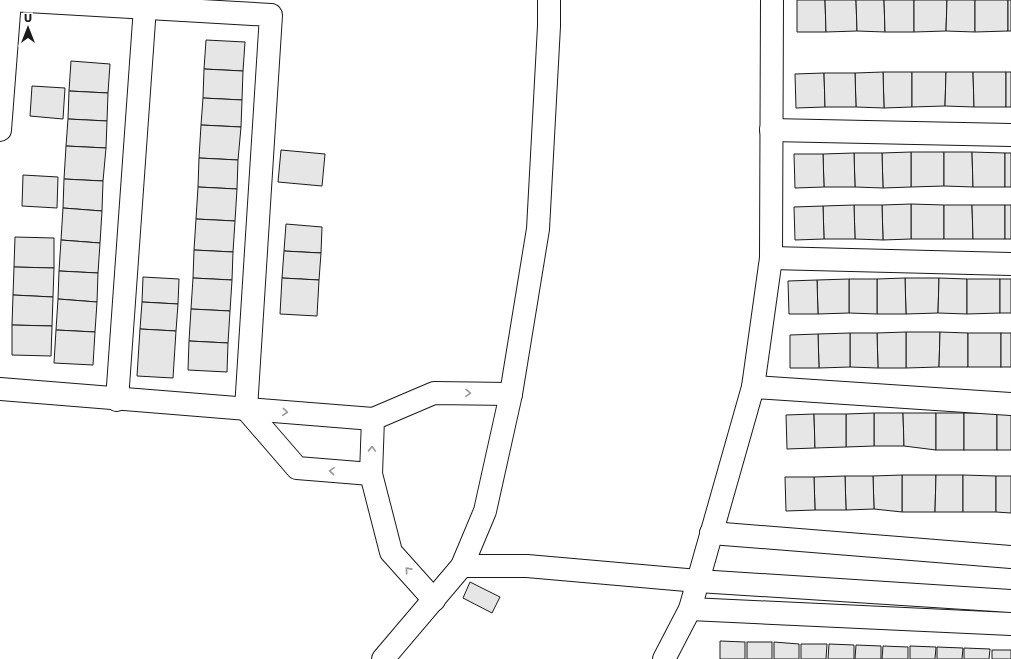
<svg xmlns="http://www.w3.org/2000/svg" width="1011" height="659" font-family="'Golos Text',sans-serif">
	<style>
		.building { fill: #e6e6e6; stroke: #1a1a1a }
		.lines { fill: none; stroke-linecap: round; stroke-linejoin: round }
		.street-casing { stroke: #1a1a1a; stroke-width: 24 }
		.secondary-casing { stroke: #1a1a1a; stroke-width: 24 }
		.street { stroke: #fff; stroke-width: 22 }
		.secondary { stroke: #fff; stroke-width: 22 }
		.oneway { stroke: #989898 }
	</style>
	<rect width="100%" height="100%" fill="#fff"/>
	<g class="building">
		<path d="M797,0H825L826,32H797Z"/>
		<path d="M825,0H856L857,31L826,32Z"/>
		<path d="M856,0H884L885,32L857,31Z"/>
		<path d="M884,0H914V32H885Z"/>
		<path d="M914,0H947L946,31L914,32Z"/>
		<path d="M947,0H975V32L946,31Z"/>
		<path d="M975,0H1008V31L975,32Z"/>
		<rect x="1008" y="0" width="3" height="31"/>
		<path d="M206,40L245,42L243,71L204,69Z"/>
		<path d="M71,61L110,64L108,93L69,91Z"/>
		<path d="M204,69L243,71L242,100L203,98Z"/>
		<path d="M883,72H912V107L884,108Z"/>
		<path d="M883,72L884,108L856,107L855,73Z"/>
		<path d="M912,72H946L945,106L912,107Z"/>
		<path d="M946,72H973L974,107L945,106Z"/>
		<path d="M973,72H1006V107H974Z"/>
		<rect x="1006" y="72" width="5" height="35"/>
		<path d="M824,73L825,107L796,108L795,74Z"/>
		<path d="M824,73H855L856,107H825Z"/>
		<path d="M32,86L65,88L63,119L30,116Z"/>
		<path d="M69,91L108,93L107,121L68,119Z"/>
		<path d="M203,98L242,100L241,127L201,125Z"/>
		<path d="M68,119L107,121L106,148L66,146Z"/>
		<path d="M201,125L241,127L238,160L199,158Z"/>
		<path d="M66,146L106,148L103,181L64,179Z"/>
		<path d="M281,150L325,154L322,186L278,182Z"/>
		<path d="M911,152H944V186L911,187Z"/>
		<path d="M911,152V187L883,188L882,153Z"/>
		<path d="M944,152H972L973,187L944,186Z"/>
		<path d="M972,152L1005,153V187H973Z"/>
		<path d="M854,153H882L883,188L855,187Z"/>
		<path d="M854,153L855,187H824L823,154Z"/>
		<rect x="1005" y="153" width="6" height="34"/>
		<path d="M794,154H823L824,187L795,188Z"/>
		<path d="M199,158L238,160L237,189L198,187Z"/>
		<path d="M23,175L58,177L57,208L22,206Z"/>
		<path d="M64,179L103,181L102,211L63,208Z"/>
		<path d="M198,187L237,189L235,221L196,219Z"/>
		<path d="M911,204L944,205V239H911Z"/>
		<path d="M911,204V239L883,240L882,205Z"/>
		<path d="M854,205H882L883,240L855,239Z"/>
		<path d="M854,205L855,239H824L823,206Z"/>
		<path d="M944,205H972L973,239H944Z"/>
		<path d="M972,205H1005V239H973Z"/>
		<rect x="1005" y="205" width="6" height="34"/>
		<path d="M823,206L824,239L795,240L794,207Z"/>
		<path d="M63,208L102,211L100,243L61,240Z"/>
		<path d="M196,219L235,221L233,252L194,250Z"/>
		<path d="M286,224L322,227L321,253L284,251Z"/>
		<path d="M15,237L54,238V268L14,267Z"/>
		<path d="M61,240L100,243L98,273L59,271Z"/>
		<path d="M194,250L233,252L232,280L193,278Z"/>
		<path d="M284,251L321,253L319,280L282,278Z"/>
		<path d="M14,267L54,268L53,297L13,295Z"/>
		<path d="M59,271L98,273L97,302L58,299Z"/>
		<path d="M143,277L179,279L178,304L142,302Z"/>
		<path d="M193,278L232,280L230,311L191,309Z"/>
		<path d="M282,278L319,280L317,316L280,314Z"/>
		<path d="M905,278H939L938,313L906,314Z"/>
		<path d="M905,278L906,314H877V279Z"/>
		<path d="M939,278L967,279V314L938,313Z"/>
		<path d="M849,279H877V314L849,313Z"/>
		<path d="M849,279V313L818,314L817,280Z"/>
		<path d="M967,279H1000V313L967,314Z"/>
		<rect x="1000" y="279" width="11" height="34"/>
		<path d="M817,280L818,314H789L788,281Z"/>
		<path d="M13,295L53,297L52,326L12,325Z"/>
		<path d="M58,299L97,302L95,332L56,330Z"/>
		<path d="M142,302L178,304L176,331L140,329Z"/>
		<path d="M191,309L230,311L228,343L189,341Z"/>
		<path d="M12,325L52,326L51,356L12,355Z"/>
		<path d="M140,329L176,331L173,378L137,376Z"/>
		<path d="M56,330L95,332L93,365L54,363Z"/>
		<path d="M906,332H940L939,367L906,368Z"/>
		<path d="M906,332V368H878L877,333Z"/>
		<path d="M940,332L968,333V367H939Z"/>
		<path d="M850,333H877L878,368L850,367Z"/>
		<path d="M850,333V367L819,368L818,334Z"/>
		<rect x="968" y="333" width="33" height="34"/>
		<rect x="1001" y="333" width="10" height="34"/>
		<path d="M818,334L819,368H790V335Z"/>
		<path d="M189,341L228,343L227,372L188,370Z"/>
		<path d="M874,413H903L904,446H874Z"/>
		<path d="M874,413V446L846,447V414Z"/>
		<path d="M903,413H936V450L904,446Z"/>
		<rect x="936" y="413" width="28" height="37"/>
		<rect x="964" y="413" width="33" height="37"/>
		<rect x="997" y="413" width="14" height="37"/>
		<path d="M814,414L815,448L787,449L786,415Z"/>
		<path d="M814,414H846V447L815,448Z"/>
		<path d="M902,475H936L935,512H902Z"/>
		<path d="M902,475V512L874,509L873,476Z"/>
		<path d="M936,475H963V512H935Z"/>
		<path d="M963,475L996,476V512H963Z"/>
		<path d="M845,476H873L874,509L846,510Z"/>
		<path d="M845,476L846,510H815L814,477Z"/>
		<path d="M996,476H1011V513L996,512Z"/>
		<path d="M785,477H814L815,510L786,511Z"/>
		<path d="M470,582L500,597L492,613L463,598Z"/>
		<path d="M720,641L745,642V659H720Z"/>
		<rect x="747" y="642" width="25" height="17"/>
		<path d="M774,642L799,644V659H774Z"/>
		<path d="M801,644H827L826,659H801Z"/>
		<path d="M829,644L854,645V659H828Z"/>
		<path d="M856,645L881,646V659H855Z"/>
		<path d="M883,646L908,647V659H882Z"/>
		<path d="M910,646L936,647L935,659H910Z"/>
		<path d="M937,647L963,648L962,659H937Z"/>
		<path d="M964,648L990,649L989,659H964Z"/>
		<rect x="992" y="650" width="19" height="9"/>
	</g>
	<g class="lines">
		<g class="street-casing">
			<g id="street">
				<path d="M0,130L10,0L271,15L246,409L297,468L371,474"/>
				<path d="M771,130L1011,135"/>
				<path d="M771,258L1011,264"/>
				<path d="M753,387L1011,404"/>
				<path d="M0,389L373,419"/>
				<path d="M117,400L145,7"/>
				<path d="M711,533L1011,557"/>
				<path d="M462,566H527L698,581L1011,601"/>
				<path d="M434,600L391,552L371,474L373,419L434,393L511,394"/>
				<path d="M690,609L1011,624"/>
				<path d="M664,659L690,609L753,387L771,258L772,0"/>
			</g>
		</g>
		<g class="secondary-casing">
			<path id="secondary" d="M383,659L462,566L485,511L511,394L538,229L549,26V0"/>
		</g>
		<use href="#street" class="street"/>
		<use href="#secondary" class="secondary"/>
	</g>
	<defs><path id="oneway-chevron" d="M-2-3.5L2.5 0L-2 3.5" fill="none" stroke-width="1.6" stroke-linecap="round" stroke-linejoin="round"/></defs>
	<g class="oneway">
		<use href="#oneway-chevron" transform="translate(468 393) rotate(1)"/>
		<use href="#oneway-chevron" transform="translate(285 412) rotate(5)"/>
		<use href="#oneway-chevron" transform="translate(372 449) rotate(-88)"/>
		<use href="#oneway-chevron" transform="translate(332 471) rotate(-176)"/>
		<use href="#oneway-chevron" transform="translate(408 570) rotate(-132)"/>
	</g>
	<g transform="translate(28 28)" stroke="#ffffff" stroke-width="3" paint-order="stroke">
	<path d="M0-3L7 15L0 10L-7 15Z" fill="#1a1a1a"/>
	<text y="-6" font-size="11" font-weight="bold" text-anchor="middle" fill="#1a1a1a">U</text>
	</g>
</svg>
